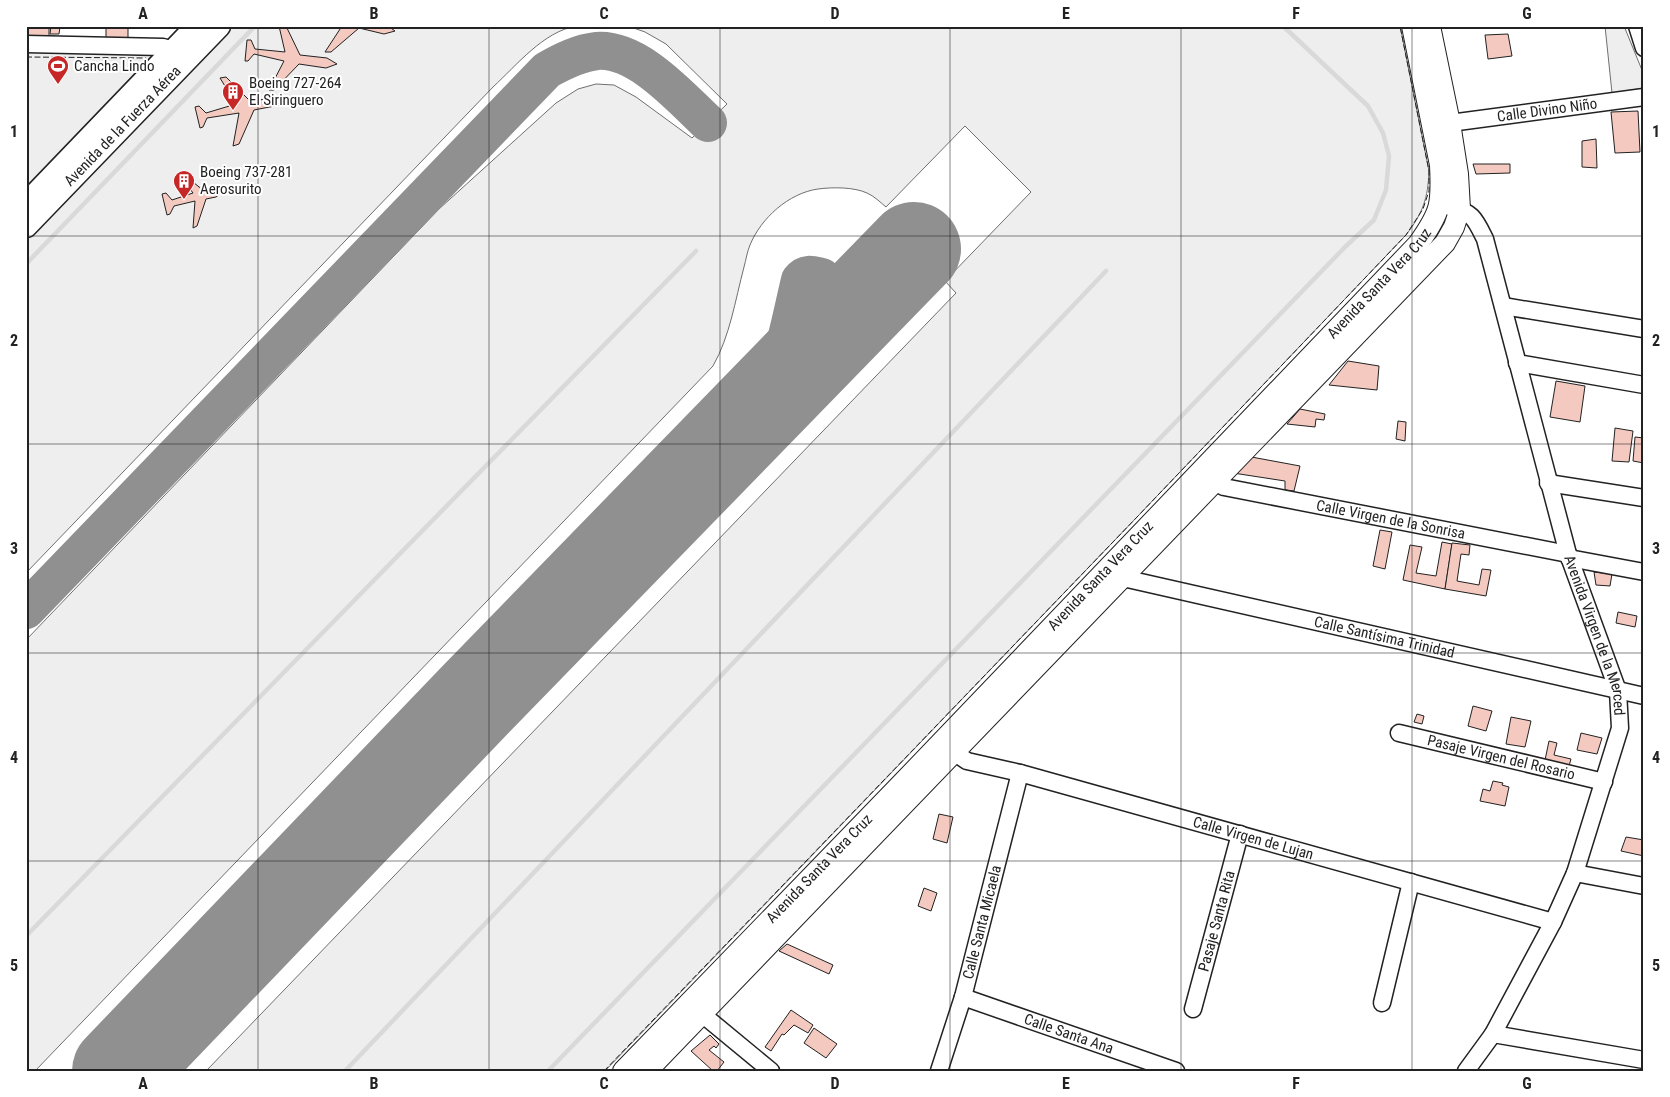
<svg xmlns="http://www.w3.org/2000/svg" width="1670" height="1097" font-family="'Roboto Condensed',sans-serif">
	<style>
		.green { fill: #eee; stroke: #6f6f6f }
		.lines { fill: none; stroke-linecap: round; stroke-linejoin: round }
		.stream { stroke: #d9d9d9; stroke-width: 4.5 }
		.taxiway { stroke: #909090; stroke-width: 38 }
		.runway { stroke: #909090; stroke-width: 94 }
		.building { fill: #f3c9c0; stroke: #222 }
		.minor-casing { stroke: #222; stroke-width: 19 }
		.major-casing { stroke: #222; stroke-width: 22 }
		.highway-casing { stroke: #222; stroke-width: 25 }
		.minor { stroke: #fff; stroke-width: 16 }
		.major { stroke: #fff; stroke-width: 20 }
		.highway { stroke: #fff; stroke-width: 22 }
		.fence { stroke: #222; stroke-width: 1; stroke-dasharray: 6 2.5; stroke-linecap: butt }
		.grid { fill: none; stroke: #222; stroke-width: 1; stroke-opacity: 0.55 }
		.labels { text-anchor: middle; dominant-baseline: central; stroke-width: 4; stroke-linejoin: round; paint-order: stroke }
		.poi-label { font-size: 15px; fill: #222; stroke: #fff; text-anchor: start }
		.street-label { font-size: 15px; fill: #222; stroke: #fff }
		.neatline { fill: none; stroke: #222; stroke-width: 2 }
		.grid-label { font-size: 16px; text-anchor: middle; font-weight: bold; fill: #222 }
	</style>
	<rect width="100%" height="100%" fill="#fff"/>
	<g class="green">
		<path d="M231,26H576C543,32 517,65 493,87L26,573V239Z"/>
		<path d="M628,26H1400L1429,171C1428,198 1423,213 1406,235L1138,516L605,1071H206L956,293L945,281L1031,192L965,126L886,207C880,202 874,196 867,193C854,187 833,187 818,189C789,193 761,218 750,245C747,252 746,260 744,267C735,301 730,336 713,366L35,1071H26V640L439,209L556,103L578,89L596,84L614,85L636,97L692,138L727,104L666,44L645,32Z"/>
		<path d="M1605,26H1624L1644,75V88L1612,93Z"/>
		<path d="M26,52H152L155,57L26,195Z"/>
	</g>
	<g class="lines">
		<g class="stream">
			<path d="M26,264L255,26"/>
			<path d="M26,936L696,251"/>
			<path d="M345,1071L1106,271"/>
			<path d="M548,1071L1346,246L1374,220L1386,190L1389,156L1383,133L1368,106L1283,26"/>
		</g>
		<g class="taxiway">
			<path d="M765,402C783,363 790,322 800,280C806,272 813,275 822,277"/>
			<path d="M26,610L547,70C563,61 579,53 597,51C638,48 681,98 708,123"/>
		</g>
		<path class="runway" d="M119,1071L476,699L914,249"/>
	</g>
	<g class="building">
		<rect x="26" y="26" width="23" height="10"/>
		<path d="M51,26H72L60,27L59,34H50Z"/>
		<path d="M106,26H128V39L106,38Z"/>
		<path d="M279,26H286L300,55L327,58L337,64L326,68L299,64L274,90H269L284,61L254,54L248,61H245L247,40H251L255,49L285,52Z"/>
		<path d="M342,26H388L395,31L384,34L359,28L331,52H325Z"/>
		<path d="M1508,34L1512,56L1488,59L1485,35Z"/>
		<path d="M226,77L251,102L278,96L288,98L280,105L254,110L239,144L233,146L239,113L207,118L203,127L200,128L195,107L199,106L206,113L236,104L220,78Z"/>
		<path d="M1638,111L1640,152L1615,153L1611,112Z"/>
		<path d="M1596,139L1597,168L1582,167V141Z"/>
		<path d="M1473,164H1510V173L1476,174Z"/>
		<path d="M182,173L204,191L214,188L225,190L216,197L206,199L197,226L193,228L195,201L174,206L170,214L167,215L162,194L166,193L172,200L193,193L179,174Z"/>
		<path d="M1348,361L1379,366L1377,390L1329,385Z"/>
		<path d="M1556,381L1585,386L1580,422L1550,417Z"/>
		<path d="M1300,409L1325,414L1324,420L1316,419L1315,427L1287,424Z"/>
		<path d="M1398,421L1406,422L1405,441L1396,439Z"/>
		<path d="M1615,428L1633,431L1629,462L1612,461Z"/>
		<path d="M1635,437L1644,438V463L1633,461Z"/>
		<path d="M1246,456L1300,466L1294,491L1285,490V481L1233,473Z"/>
		<path d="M1380,530L1392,532L1385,569L1373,566Z"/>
		<path d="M1442,542L1452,544L1445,589L1403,580L1410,545L1422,547L1416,573L1436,576Z"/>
		<path d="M1452,543L1470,545L1469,555L1461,554L1457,581L1479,585L1482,569L1491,570L1486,596L1445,589Z"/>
		<path d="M1594,572L1612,574L1610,586L1596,585Z"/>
		<path d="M1618,612L1637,616L1635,627L1616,623Z"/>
		<path d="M1473,706L1492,711L1486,731L1468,726Z"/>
		<path d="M1417,714L1424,716L1422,724L1414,722Z"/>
		<path d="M1511,717L1531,721L1525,747L1506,744Z"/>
		<path d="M1581,733L1602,738L1597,754L1577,750Z"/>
		<path d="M1549,741L1557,743L1554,755L1571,759L1569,766L1545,760Z"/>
		<path d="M1493,781L1503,783L1502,785L1509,787L1505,806L1480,801L1483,789L1490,791Z"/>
		<path d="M939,814L953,817L947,843L933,839Z"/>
		<path d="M1626,837L1644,840V856L1621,851Z"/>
		<path d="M924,888L937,893L931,911L918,906Z"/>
		<path d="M787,944L833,965L829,974L779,951Z"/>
		<path d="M791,1010L813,1025L808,1033L794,1025L784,1035L782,1034L771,1051L765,1047Z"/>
		<path d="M814,1028L837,1044L826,1058L804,1043Z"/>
		<path d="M710,1035L719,1044L716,1048L714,1046L709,1050L724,1062L717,1071H713L691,1051Z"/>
	</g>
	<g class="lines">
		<g class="minor-casing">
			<g id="minor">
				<path d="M1637,26L1644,48"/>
				<path d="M26,44L163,47L173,50L180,57"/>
				<path id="s1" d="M1450,123L1644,97"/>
				<path id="s2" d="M1450,207C1473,212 1475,219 1485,239L1568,554L1618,691L1620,728L1575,873L1553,922L1493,1034L1466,1071"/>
				<path d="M1503,306L1644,329"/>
				<path d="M1517,363L1644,385"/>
				<path id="s3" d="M1214,482L1224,487L1568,554"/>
				<path d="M1548,483L1644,498"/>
				<path d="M1569,558L1644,572"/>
				<path id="s4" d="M1123,578L1644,696"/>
				<path id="s5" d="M1399,733L1604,782"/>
				<path id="s6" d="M955,753L967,761L1020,773L1553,922"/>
				<path d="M1575,873L1644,886"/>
				<path id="s7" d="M963,997L1176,1071"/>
				<path d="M1382,1003L1411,882"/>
				<path id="s8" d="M1193,1009L1240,834"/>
				<path d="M702,1014L771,1071"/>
				<path d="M1493,1034L1644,1060"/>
				<path id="s9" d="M939,1071L963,997L1020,773"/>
			</g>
		</g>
		<g class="major-casing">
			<g id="major">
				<path id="s10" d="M623,1071L903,782L1418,244C1441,212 1442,204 1440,165L1412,26"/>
				<path d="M647,1071L1445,243L1454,227L1460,209L1458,174L1450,123L1430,26"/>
			</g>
		</g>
		<g class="highway-casing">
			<g id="highway">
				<path d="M26,204L197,26"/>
				<path id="s11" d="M26,226L219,26"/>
			</g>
		</g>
		<use href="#minor" class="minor"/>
		<use href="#major" class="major"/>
		<use href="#highway" class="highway"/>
		<g class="fence">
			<path d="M26,57L146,58L148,61L146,63"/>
			<path d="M604,1071L1138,516L1406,235L1423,209L1429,191V171L1400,26"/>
		</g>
	</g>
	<path class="grid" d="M258,26V1071M489,26V1071M720,26V1071M950,26V1071M1181,26V1071M1412,26V1071M26,236H1644M26,444H1644M26,653H1644M26,861H1644"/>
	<defs>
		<g id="stadium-pin" transform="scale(1.125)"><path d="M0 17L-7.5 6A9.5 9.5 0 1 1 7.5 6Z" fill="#c62828" stroke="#fff"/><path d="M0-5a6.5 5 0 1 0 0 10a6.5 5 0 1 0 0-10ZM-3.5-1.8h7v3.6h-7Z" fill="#fff"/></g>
		<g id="building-pin" transform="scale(1.125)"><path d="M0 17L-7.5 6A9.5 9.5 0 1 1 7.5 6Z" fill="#c62828" stroke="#fff"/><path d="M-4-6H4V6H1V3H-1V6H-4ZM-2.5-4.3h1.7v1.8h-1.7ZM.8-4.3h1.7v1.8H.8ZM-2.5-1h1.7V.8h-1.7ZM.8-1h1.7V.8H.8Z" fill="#fff"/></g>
	</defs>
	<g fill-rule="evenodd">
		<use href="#stadium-pin" x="58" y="66"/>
		<use href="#building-pin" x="233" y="92"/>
		<use href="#building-pin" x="184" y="181"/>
	</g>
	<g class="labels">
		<g class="poi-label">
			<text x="74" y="66">Cancha Lindo</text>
			<text x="249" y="83">Boeing 727-264<tspan x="249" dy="17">El Siringuero</tspan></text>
			<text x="200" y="172">Boeing 737-281<tspan x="200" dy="17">Aerosurito</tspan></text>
		</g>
		<g class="street-label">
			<text stroke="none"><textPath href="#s1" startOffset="98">Calle Divino Niño</textPath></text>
			<text stroke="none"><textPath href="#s11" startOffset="139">Avenida de la Fuerza Aérea</textPath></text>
			<text stroke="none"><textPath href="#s10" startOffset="1092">Avenida Santa Vera Cruz</textPath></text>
			<text stroke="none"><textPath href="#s3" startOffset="181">Calle Virgen de la Sonrisa</textPath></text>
			<text stroke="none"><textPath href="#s10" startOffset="688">Avenida Santa Vera Cruz</textPath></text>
			<text stroke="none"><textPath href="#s2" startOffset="462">Avenida Virgen de la Merced</textPath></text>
			<text stroke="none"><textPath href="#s4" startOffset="268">Calle Santísima Trinidad</textPath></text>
			<text stroke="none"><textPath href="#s5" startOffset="105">Pasaje Virgen del Rosario</textPath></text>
			<text stroke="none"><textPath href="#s6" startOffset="311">Calle Virgen de Lujan</textPath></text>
			<text stroke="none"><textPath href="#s10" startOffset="282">Avenida Santa Vera Cruz</textPath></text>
			<text stroke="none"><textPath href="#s8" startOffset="91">Pasaje Santa Rita</textPath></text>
			<text stroke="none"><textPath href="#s9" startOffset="155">Calle Santa Micaela</textPath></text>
			<text stroke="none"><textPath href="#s7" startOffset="112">Calle Santa Ana</textPath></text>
		</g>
	</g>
	<rect width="1670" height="1097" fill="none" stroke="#ffffff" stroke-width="55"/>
	<rect x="28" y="28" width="1614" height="1042" class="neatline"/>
	<g class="grid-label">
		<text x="143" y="19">A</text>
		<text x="374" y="19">B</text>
		<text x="604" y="19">C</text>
		<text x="835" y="19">D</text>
		<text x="1066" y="19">E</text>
		<text x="1296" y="19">F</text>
		<text x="1527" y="19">G</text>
		<text x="14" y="137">1</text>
		<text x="1656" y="137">1</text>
		<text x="14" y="346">2</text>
		<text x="1656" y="346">2</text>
		<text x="14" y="554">3</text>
		<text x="1656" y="554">3</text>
		<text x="14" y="763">4</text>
		<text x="1656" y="763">4</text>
		<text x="14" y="971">5</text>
		<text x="1656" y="971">5</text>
		<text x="143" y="1089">A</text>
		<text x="374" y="1089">B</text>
		<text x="604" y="1089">C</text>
		<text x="835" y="1089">D</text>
		<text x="1066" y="1089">E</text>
		<text x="1296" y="1089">F</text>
		<text x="1527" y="1089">G</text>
	</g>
</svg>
